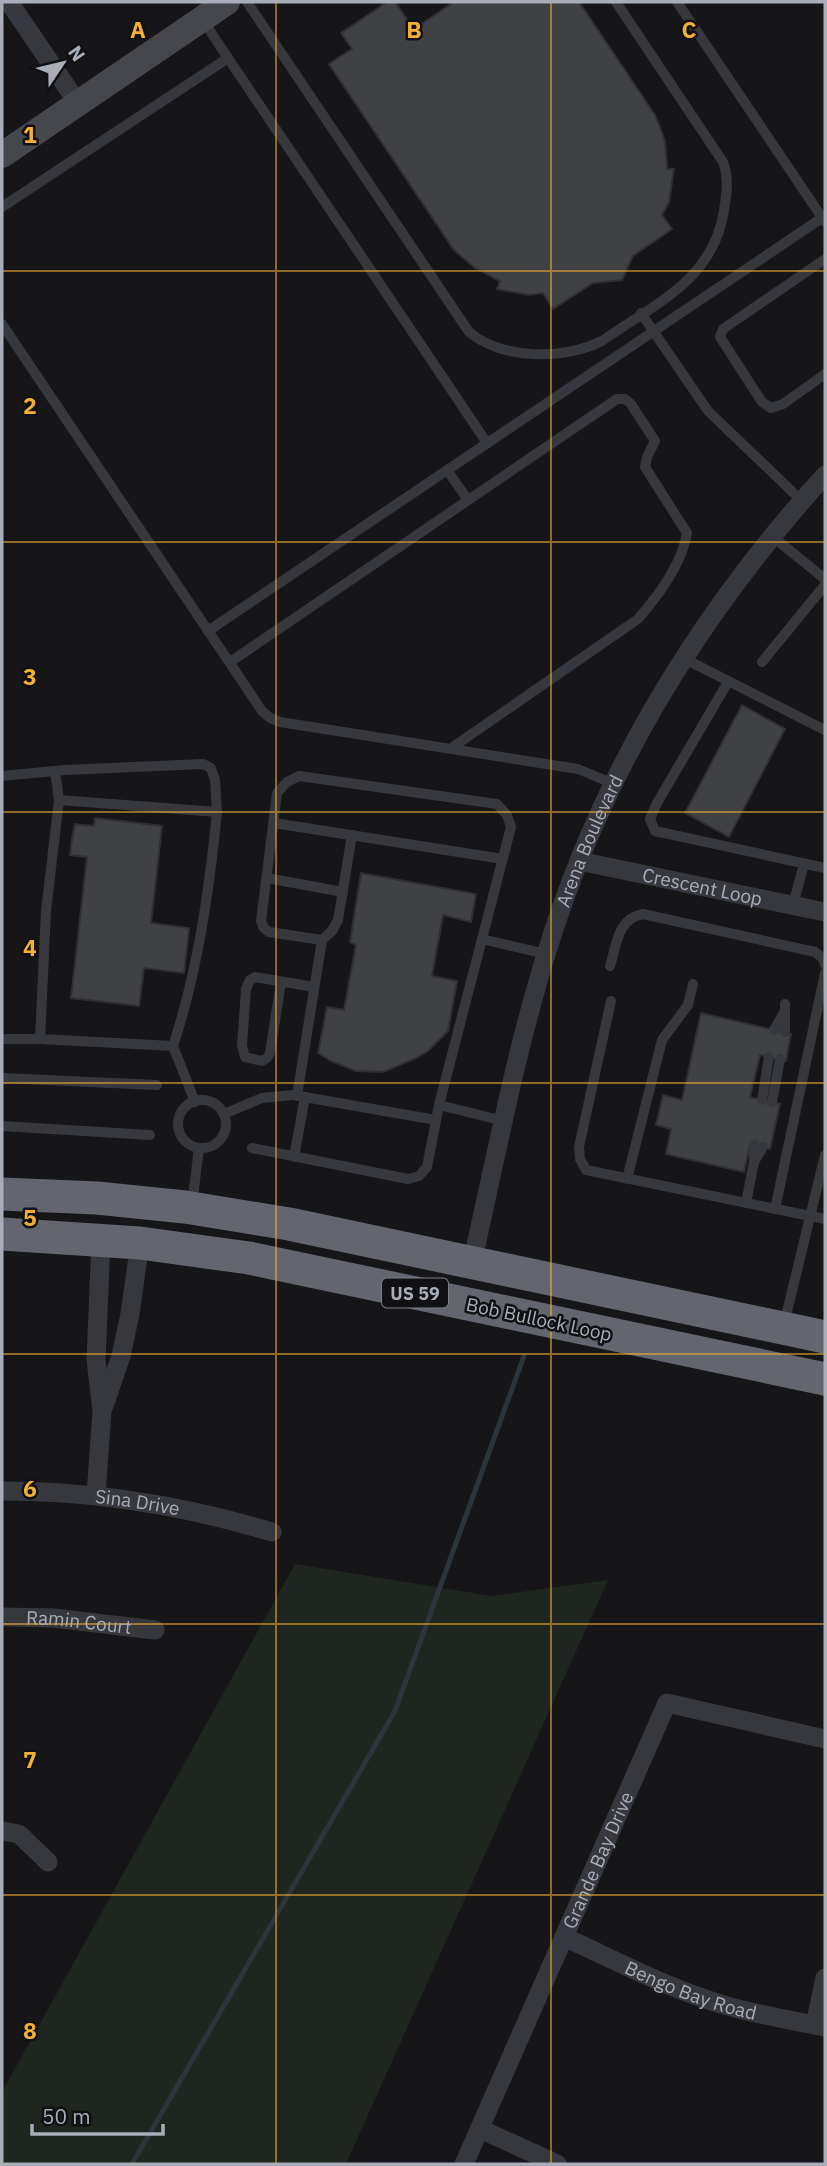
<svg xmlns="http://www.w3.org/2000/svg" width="827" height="2166" font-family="'IBM Plex Sans',sans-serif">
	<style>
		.green { fill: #1e261f }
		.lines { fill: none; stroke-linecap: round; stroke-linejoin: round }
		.stream { stroke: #2c353c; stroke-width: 5 }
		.building { fill: #404145; stroke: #303034; stroke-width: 2 }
		.lane { stroke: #37383d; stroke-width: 10 }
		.street { stroke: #37383d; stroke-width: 19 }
		.secondary { stroke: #45474d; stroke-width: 26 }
		.highway { stroke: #63666e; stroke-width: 33 }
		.grid { fill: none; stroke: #f2b134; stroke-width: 2; stroke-opacity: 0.55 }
		.labels { text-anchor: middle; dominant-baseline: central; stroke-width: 5; stroke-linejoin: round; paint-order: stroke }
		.shield { fill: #111113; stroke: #7b7e86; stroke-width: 2 }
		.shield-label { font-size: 18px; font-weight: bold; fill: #a8adb8 }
		.street-label { font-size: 19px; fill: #a8adb8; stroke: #111113 }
		.grid-label { font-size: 23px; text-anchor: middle; font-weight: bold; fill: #f2b134; stroke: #111113; stroke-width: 5; stroke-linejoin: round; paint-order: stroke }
	</style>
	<rect width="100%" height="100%" fill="#161618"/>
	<path class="green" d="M295,1564L492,1596L608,1580L346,2164H2V2092Z"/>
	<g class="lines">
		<path class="stream" d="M132,2164L395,1711L524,1356"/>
	</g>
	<g class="building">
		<path d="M387,2H395L414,29L454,2H579L655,115L665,141L667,169H674L669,202L662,215L672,229L633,256L622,280L593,283L553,309L543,293L529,295L497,289L500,281L475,268L454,250L329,64L352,49L341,33Z"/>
		<path d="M742,705L785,729L729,837L685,813Z"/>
		<path d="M95,818L162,826L151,923L189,928L184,973L144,968L139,1006L71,998L87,857L70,855L72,839L75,824L94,826Z"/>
		<path d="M361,873L476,894L471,922L443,915L432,976L457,981L448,1031L428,1051L416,1058L383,1072L356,1071L331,1061L318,1053L327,1007L344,1010L356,945L350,942Z"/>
		<path d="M701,1013L791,1034L786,1061L760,1055L750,1097L780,1104L770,1149L750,1144L744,1172L666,1154L671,1129L656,1125L663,1095L682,1100Z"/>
	</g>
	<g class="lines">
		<g class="lane">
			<path d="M247,2L469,332C503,360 563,360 602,341C654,304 714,280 724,210C727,193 729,178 723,162L616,2"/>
			<path d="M677,2L825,222"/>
			<path d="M202,19L228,58"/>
			<path d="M2,207L228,58L487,443"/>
			<path d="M825,259L723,329L720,337L762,402L771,408L783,404L825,374"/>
			<path d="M641,313L708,411L802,501"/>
			<path d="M2,324L262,711L270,718L280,722L578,769L614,784"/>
			<path d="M447,470L468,500"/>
			<path d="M772,536L825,579"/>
			<path d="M208,631L825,216"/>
			<path d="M683,658L825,730"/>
			<path d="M230,662L617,399H625L631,404L655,441L647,457L645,467L687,533C682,564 659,595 638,619L450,749"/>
			<path d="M762,662L825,585"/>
			<path d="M728,682L657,803L650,819L655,831L825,868"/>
			<path d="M55,771L59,800"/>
			<path d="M2,776L65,770L203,764L211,768L215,780L217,812L59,800L46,911L40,1039L173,1046L195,1102"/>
			<path d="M274,823L503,859"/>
			<path d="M267,878L343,892"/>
			<path d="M793,905L804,864"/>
			<path d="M482,939L546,954"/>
			<path d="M322,940L269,932L264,928L261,921L277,793L287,782L299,776L497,804L507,815L511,827L439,1105L504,1121"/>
			<path d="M610,966C617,944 617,919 643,914L815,952L823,958L825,965"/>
			<path d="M281,982L270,1053L267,1058L262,1061L245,1057L242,1046L246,989L250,980L255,977L314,987"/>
			<path d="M611,1001L579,1147L580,1159L586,1170L825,1219"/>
			<path d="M785,1004V1032"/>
			<path d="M774,1030L783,1014"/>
			<path d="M2,1039H40"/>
			<path d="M173,1046C198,970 209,892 217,812"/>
			<path d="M2,1078L157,1085"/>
			<path d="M297,1096L322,940L332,931L338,920L352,835"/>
			<circle cx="202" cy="1124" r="24"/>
			<path d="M762,1100L769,1057"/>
			<path d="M772,1102L780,1059"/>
			<path d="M224,1114L262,1098L293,1095L436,1120"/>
			<path d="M2,1126L150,1135"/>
			<path d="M252,1148L408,1179L419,1176L427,1167L439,1105"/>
			<path d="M294,1157L305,1097"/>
			<path d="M754,1162L763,1147"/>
			<path d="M627,1179L662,1040L688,1005L693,984"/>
			<path d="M746,1203L754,1162V1145"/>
			<path d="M192,1205L199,1148"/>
			<path d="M775,1209L825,973"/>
			<path d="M784,1324L825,1155"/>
		</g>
		<g class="street">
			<path d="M9,2L77,102"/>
			<path id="s1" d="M579,861L825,912"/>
			<path id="s2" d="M472,1263C496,1157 516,1049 549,945C604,769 702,611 825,475"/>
			<path d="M104,1406L121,1356L130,1314L140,1243"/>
			<path id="s3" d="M2,1491C96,1491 182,1505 272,1532"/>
			<path d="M96,1495L102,1411L96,1360L101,1240"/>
			<path id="s4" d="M2,1617L54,1618L155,1630"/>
			<path d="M2,1831L19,1834L48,1862"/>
			<path id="s5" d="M564,1937C617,1961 669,1989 724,2005C758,2015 791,2020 825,2027"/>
			<path d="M815,2025L825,1978"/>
			<path d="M480,2129L557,2164"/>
			<path id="s6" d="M464,2164L667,1703L825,1739"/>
		</g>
		<path class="secondary" d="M2,155L227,2"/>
		<g class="highway">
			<path d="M2,1194L97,1198L185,1207L289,1224L825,1337"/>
			<path d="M2,1234L140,1243L249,1258L825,1379"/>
		</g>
	</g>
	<path class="grid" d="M276,2V2164M551,2V2164M2,271H825M2,542H825M2,812H825M2,1083H825M2,1354H825M2,1624H825M2,1895H825"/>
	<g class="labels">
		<rect class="shield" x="382" y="1278.5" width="66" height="29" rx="5"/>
		<g class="shield-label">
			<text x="415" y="1293">US 59</text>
		</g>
		<g class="street-label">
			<text stroke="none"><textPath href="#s2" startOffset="439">Arena Boulevard</textPath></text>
			<text stroke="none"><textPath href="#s1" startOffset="126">Crescent Loop</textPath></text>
			<text transform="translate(539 1319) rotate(12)">Bob Bullock Loop</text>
			<text stroke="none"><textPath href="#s3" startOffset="136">Sina Drive</textPath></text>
			<text stroke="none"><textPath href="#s4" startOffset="77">Ramin Court</textPath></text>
			<text stroke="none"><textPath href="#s6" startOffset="332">Grande Bay Drive</textPath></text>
			<text stroke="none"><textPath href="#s5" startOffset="138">Bengo Bay Road</textPath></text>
		</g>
	</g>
	<g class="grid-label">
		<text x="138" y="38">A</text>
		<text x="414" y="38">B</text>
		<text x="689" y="38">C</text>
		<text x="30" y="143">1</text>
		<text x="30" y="414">2</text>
		<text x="30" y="685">3</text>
		<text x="30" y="956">4</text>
		<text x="30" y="1226">5</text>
		<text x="30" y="1497">6</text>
		<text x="30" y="1768">7</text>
		<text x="30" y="2039">8</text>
	</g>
	<rect width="827" height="2166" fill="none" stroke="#a8adb8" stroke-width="7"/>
	<g transform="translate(63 63) rotate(55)" stroke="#111113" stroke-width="5" paint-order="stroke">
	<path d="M0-5L12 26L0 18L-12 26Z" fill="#a8adb8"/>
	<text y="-10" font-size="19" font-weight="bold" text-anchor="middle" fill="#a8adb8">N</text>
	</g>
	<path d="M32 2124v10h131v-10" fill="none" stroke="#a8adb8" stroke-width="3.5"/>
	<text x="42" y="2124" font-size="21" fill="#a8adb8" stroke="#111113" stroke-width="5" paint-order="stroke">50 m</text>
</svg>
